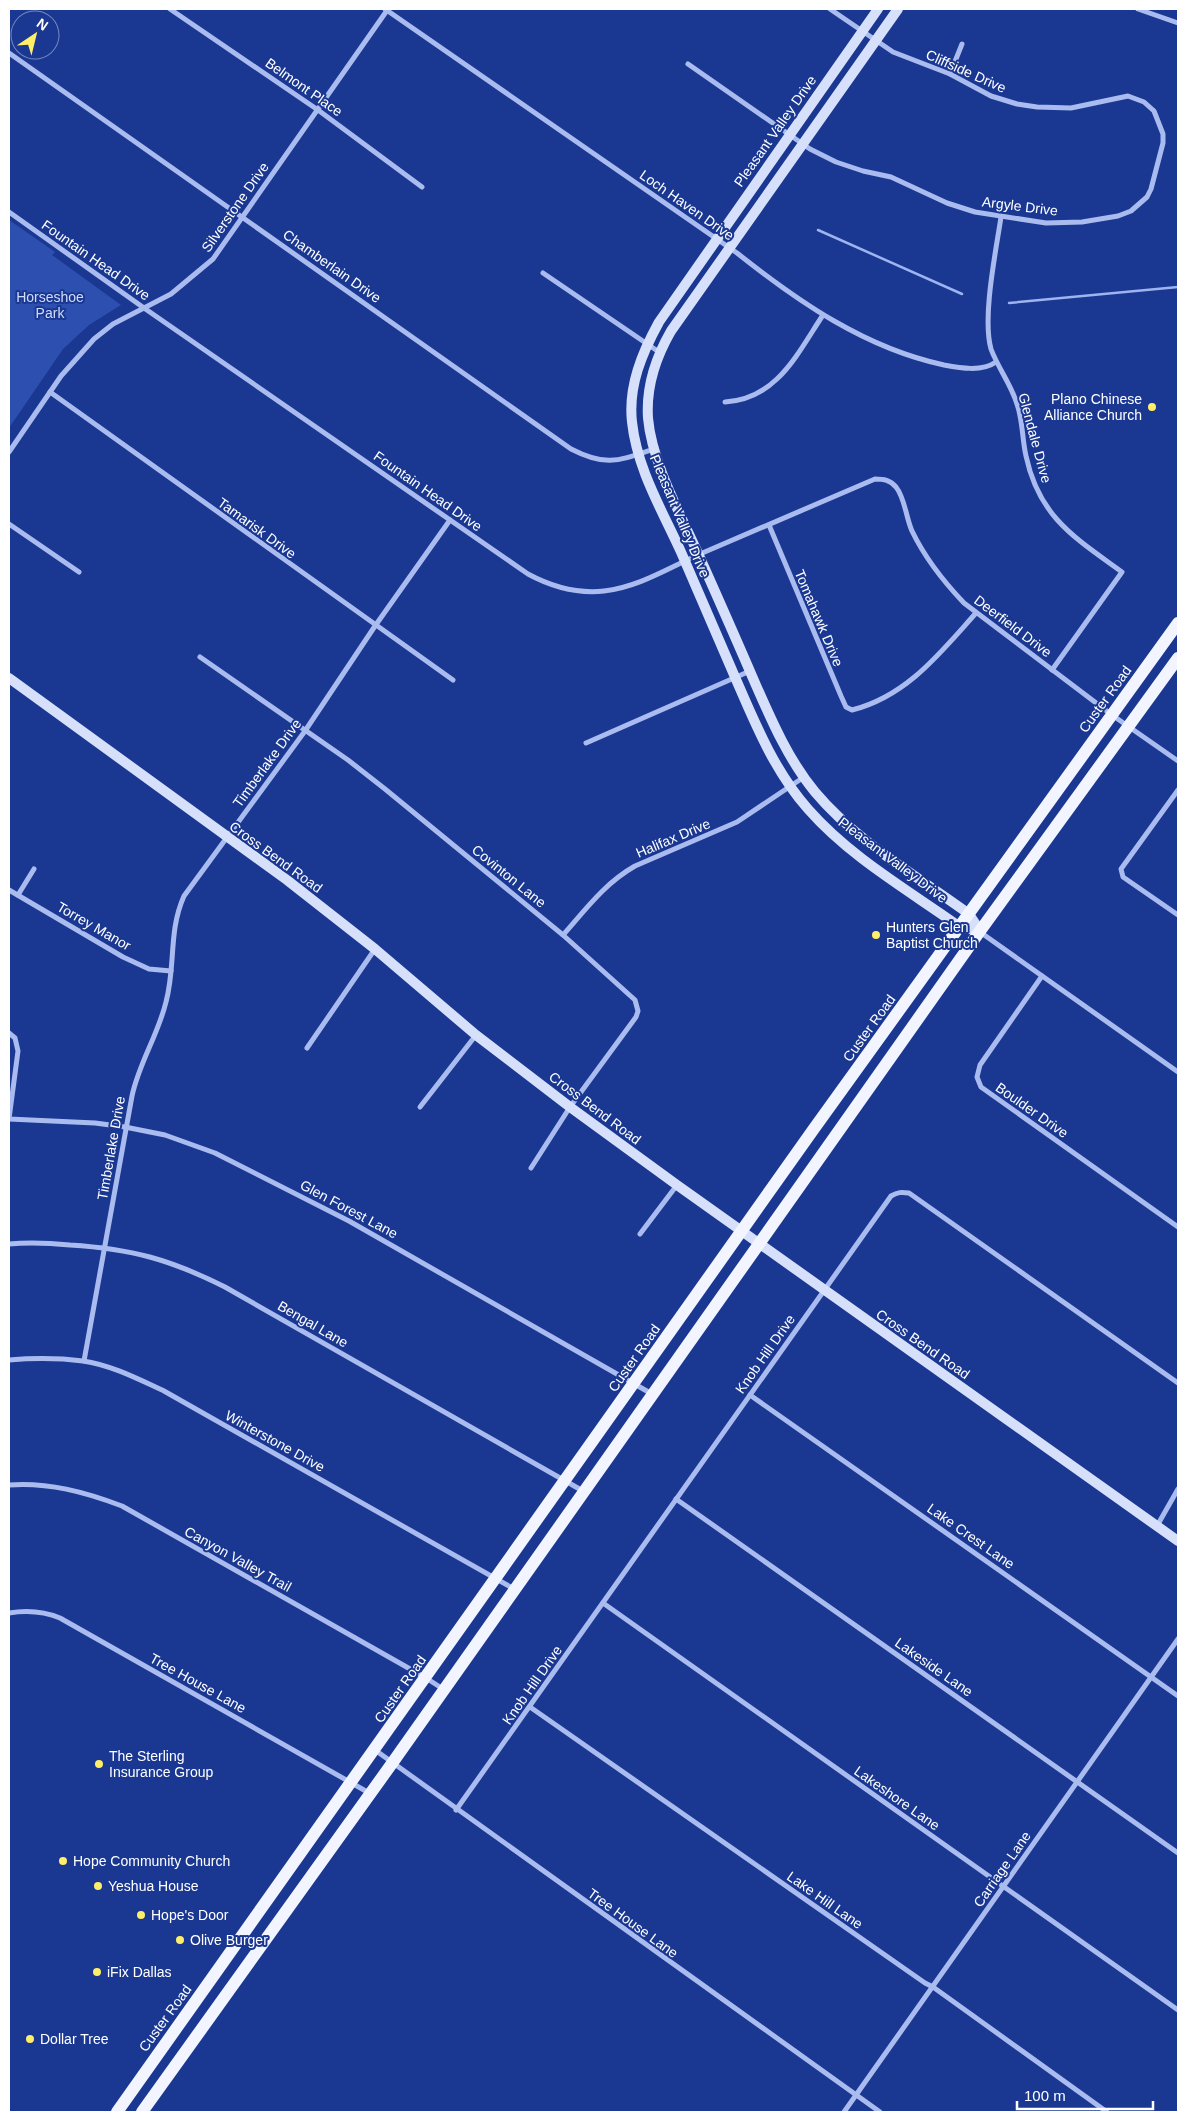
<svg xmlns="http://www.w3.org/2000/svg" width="1187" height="2121" font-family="Arial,sans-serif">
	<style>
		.green { fill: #2d50b0 }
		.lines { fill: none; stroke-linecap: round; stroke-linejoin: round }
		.stream { stroke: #9db4f1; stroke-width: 2.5 }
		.street { stroke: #aabcef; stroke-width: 5 }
		.secondary { stroke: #d7e0fb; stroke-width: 10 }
		.primary { stroke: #f2f5ff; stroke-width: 12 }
		.poi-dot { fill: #ffef68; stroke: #1a3892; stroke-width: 2 }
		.labels { text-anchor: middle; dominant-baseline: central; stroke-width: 4; stroke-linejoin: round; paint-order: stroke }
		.street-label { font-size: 14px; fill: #fff; stroke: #1a3892 }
		.park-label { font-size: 14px; fill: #d0dcfb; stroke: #1a3892 }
		.poi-label { font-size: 14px; fill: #fff; stroke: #1a3892; text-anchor: start }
	</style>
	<rect width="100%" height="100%" fill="#1a3892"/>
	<path class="green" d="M9,220L55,252L52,255L121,305L89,325L63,349L9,428Z"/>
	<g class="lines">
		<g class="stream">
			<path d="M818,230L962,294"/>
			<path d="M1009,303L1178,287"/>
		</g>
		<g class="street">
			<path d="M170,9L318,110L422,187"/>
			<path d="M385,9L737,253C799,302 865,348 944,365C960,368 982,372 996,362"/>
			<path d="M1138,9L1178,23"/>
			<path d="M9,53L571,449C606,467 618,461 654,449"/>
			<path d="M688,64L810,149L836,162L863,171L891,177L947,203L975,212L1046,223L1082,222L1118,216L1131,211L1147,197L1151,189L1163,143V134L1154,111L1144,102L1128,96L1071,108L1037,107L1017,104L991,96L950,74L893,52L830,9"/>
			<path d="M950,74L962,44"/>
			<path d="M9,212L144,308L528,574C552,587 576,594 604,591C641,587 673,565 707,551C763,527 819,503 875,479C884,479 890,480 896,487C905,498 906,518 912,531C925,558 943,581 964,603L1112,715L1178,761"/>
			<path d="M1001,217C996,251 982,317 991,349C998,368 1011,384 1017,404C1023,421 1022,439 1026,456C1039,517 1075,538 1122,572L1052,670"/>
			<path d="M543,273L659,352"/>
			<path d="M50,392L453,680"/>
			<path d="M725,402C777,399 797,354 823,315"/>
			<path d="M9,452L61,376L94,339L113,324L171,294L213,259L388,9"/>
			<path d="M9,524L79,572"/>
			<path d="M769,525L841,696L846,707L852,710C907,696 940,653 976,613"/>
			<path d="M200,657L348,760L385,789L563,935L635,1000L638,1011L636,1017L570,1107L531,1168"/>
			<path d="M586,743L750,671"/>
			<path d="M1178,790L1121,869L1123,877L1178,915"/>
			<path d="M9,890L123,957L149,969L171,971"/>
			<path d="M18,895L34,869"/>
			<path d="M980,932L1178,1072"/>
			<path d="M563,935C586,909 605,883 635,866L737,822L804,777"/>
			<path d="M1042,976L980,1065L977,1077L981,1087L1178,1227"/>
			<path d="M9,1033L15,1038L18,1051L9,1119L95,1123L125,1127L165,1135L215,1153L349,1221L652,1394"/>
			<path d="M307,1048L375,949"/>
			<path d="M420,1107L476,1035"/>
			<path d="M640,1234L677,1185"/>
			<path d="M9,1244C29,1242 50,1243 70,1245C132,1249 169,1259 225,1287L583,1491"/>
			<path d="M9,1360C33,1358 59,1358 83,1361C111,1365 138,1379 164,1391L514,1589"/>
			<path d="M84,1361L132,1096C139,1063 158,1035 166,1002C176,965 168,932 184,896L305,731L375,626L450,520"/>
			<path d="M750,1395L1178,1696"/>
			<path d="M9,1485C48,1482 85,1492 122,1506L426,1678L443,1689"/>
			<path d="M676,1499L1178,1853"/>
			<path d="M1157,1526L1178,1489"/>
			<path d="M603,1603L1178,2010"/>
			<path d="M9,1613C27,1610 43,1611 60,1618L371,1794"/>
			<path d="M530,1707L925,1983L933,1987L1107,2112"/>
			<path d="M375,1750L880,2112"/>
			<path d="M456,1810L891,1196C898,1192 901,1192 909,1193L1178,1383"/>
			<path d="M844,2112L1178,1639"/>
		</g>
		<g class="secondary">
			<path d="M878,9L659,322C642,353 628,386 632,422C637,469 662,510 681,552C700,596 719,640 738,684C757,728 776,773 808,809C850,857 908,890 960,927L980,931"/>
			<path d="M898,9L671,331C656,357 646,387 648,418C652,466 686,524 705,569C721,605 737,641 752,676C770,717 787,758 815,792C857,842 917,876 969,914L980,931"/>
			<path d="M9,678L287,880L375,949L476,1035L570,1107L677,1185L1178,1541"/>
		</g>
		<g class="primary">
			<path d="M117,2112L813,1130L1178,623"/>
			<path d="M142,2112L393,1762L980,931L1178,658"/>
		</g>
	</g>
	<g class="poi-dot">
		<circle cx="1152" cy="407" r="5"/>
		<circle cx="876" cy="935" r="5"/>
		<circle cx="99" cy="1764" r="5"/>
		<circle cx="63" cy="1861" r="5"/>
		<circle cx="98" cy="1886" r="5"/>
		<circle cx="141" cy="1915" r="5"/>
		<circle cx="180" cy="1940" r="5"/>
		<circle cx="97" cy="1972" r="5"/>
		<circle cx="30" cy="2039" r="5"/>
	</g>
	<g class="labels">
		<g class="street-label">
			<text transform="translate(966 71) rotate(24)">Cliffside Drive</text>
			<text transform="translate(304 87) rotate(35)">Belmont Place</text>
			<text transform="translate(775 131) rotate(-55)">Pleasant Valley Drive</text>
			<text transform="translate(687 205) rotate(35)">Loch Haven Drive</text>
			<text transform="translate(1020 206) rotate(7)">Argyle Drive</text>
			<text transform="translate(235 207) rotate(-55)">Silverstone Drive</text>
			<text transform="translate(96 260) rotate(35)">Fountain Head Drive</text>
			<text transform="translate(332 266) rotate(35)">Chamberlain Drive</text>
			<text transform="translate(1035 438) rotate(75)">Glendale Drive</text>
			<text transform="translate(428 491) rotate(35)">Fountain Head Drive</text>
			<text transform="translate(680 516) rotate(67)">Pleasant Valley Drive</text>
			<text transform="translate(257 528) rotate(36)">Tamarisk Drive</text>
			<text transform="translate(819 618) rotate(67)">Tomahawk Drive</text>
			<text transform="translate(1013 626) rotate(37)">Deerfield Drive</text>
			<text transform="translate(1105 699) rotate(-54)">Custer Road</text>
			<text transform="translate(267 763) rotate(-54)">Timberlake Drive</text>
			<text transform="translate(673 838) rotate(-23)">Halifax Drive</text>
			<text transform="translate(276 857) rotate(36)">Cross Bend Road</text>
			<text transform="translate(893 860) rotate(37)">Pleasant Valley Drive</text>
			<text transform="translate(509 876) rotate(39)">Covinton Lane</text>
			<text transform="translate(94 926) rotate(30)">Torrey Manor</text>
			<text transform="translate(869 1028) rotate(-54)">Custer Road</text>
			<text transform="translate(595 1108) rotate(37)">Cross Bend Road</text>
			<text transform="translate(1032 1110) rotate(35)">Boulder Drive</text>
			<text transform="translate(111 1148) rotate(-80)">Timberlake Drive</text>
			<text transform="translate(349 1209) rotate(28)">Glen Forest Lane</text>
			<text transform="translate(313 1324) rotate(30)">Bengal Lane</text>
			<text transform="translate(923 1344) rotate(35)">Cross Bend Road</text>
			<text transform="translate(765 1354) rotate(-55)">Knob Hill Drive</text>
			<text transform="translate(634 1358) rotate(-55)">Custer Road</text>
			<text transform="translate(275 1441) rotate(29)">Winterstone Drive</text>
			<text transform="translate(971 1536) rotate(35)">Lake Crest Lane</text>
			<text transform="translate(238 1559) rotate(29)">Canyon Valley Trail</text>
			<text transform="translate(934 1667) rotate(35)">Lakeside Lane</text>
			<text transform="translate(198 1683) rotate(29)">Tree House Lane</text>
			<text transform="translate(532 1685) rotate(-55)">Knob Hill Drive</text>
			<text transform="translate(400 1689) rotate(-55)">Custer Road</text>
			<text transform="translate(897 1798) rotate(35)">Lakeshore Lane</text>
			<text transform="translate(1002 1869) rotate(-55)">Carriage Lane</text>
			<text transform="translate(825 1900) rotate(35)">Lake Hill Lane</text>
			<text transform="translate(633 1923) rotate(36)">Tree House Lane</text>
			<text transform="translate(165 2018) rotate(-54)">Custer Road</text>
		</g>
		<g class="park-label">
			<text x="50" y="297">Horseshoe<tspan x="50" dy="16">Park</tspan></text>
		</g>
		<g class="poi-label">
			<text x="1142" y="399" text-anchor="end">Plano Chinese<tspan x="1142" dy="16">Alliance Church</tspan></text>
			<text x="886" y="927">Hunters Glen<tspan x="886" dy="16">Baptist Church</tspan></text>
			<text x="109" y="1756">The Sterling<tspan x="109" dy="16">Insurance Group</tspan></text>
			<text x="73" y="1861">Hope Community Church</text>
			<text x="108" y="1886">Yeshua House</text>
			<text x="151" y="1915">Hope's Door</text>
			<text x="190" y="1940">Olive Burger</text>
			<text x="107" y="1972">iFix Dallas</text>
			<text x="40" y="2039">Dollar Tree</text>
		</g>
	</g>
	<rect width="1187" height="2121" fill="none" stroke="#ffffff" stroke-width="20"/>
	<g transform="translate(35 35) rotate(35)"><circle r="24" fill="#1a3892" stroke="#7688be"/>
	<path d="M0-4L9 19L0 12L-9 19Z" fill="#ffef68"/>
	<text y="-8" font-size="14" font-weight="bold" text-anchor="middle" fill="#ffffff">N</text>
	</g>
	<path d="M1017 2101v8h136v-8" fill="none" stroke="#ffffff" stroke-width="2.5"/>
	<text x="1024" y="2101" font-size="15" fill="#ffffff" stroke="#1a3892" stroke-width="4" paint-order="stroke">100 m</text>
</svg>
